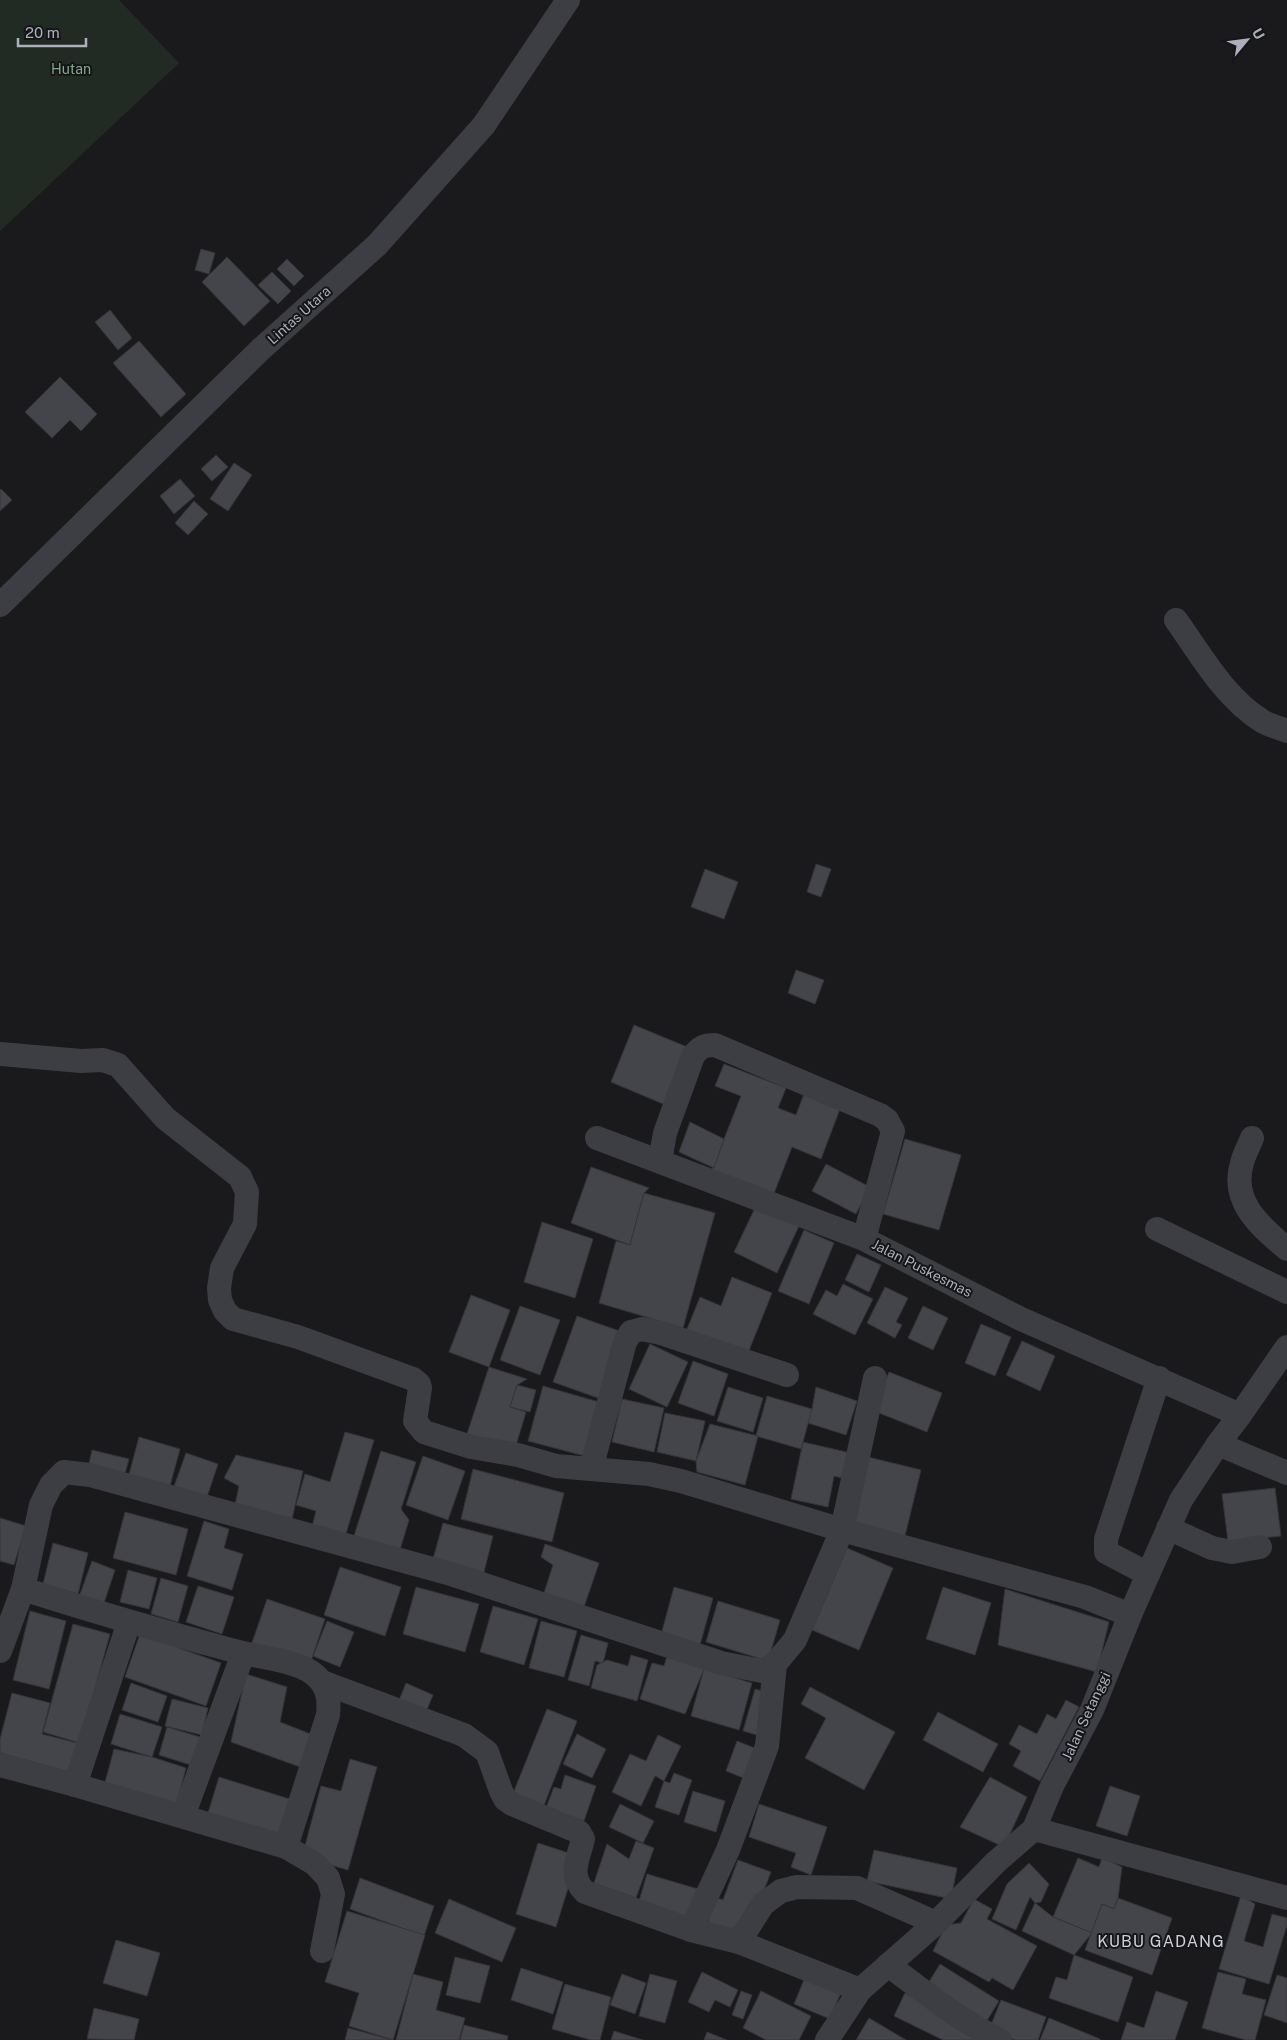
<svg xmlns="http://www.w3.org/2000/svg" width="1287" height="2040" font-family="'Public Sans',sans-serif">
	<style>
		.green { fill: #212b24 }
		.building { fill: #44454a; stroke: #353439 }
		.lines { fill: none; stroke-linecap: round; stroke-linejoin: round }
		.minor { stroke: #3d3d44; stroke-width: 24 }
		.labels { text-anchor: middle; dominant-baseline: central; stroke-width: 4; stroke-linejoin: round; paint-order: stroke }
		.park-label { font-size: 14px; fill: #82a988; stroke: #151518 }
		.street-label { font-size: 14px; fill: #acb0bd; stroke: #151518 }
		.quarter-label { font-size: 16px; letter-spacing: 1px; fill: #cdcfd9; stroke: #151518 }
	</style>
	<rect width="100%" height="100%" fill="#1a1a1d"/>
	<path class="green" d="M0,0H119L179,63L0,231Z"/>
	<g class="building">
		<path d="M201,249L215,253L209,274L195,270Z"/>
		<path d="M227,257L270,301L244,326L202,282Z"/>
		<path d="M287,259L304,276L294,286L277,269Z"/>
		<path d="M272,272L291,291L278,304L258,285Z"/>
		<path d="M110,310L132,338L118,350L95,322Z"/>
		<path d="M139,341L186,394L161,417L113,363Z"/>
		<path d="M60,377L97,414L81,431L70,420L52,438L25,412Z"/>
		<path d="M216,455L228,467L212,481L201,469Z"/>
		<path d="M234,463L252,475L228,511L210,499Z"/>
		<path d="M180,479L195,496L174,514L160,496Z"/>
		<path d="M1,489L12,500L0,511V490Z"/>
		<path d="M194,501L208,514L188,535L175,523Z"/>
		<path d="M816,864L831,869L821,897L807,892Z"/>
		<path d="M705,869L738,882L724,919L691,907Z"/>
		<path d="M796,970L824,980L815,1004L788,993Z"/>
		<path d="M634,1025L692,1049L668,1106L611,1082Z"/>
		<path d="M724,1064L786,1088L778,1108L796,1115L804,1094L840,1109L821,1159L792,1147L773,1196L711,1172L741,1096L715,1086Z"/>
		<path d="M690,1122L724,1139L714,1168L679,1152Z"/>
		<path d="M905,1139L961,1155L939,1230L883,1214Z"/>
		<path d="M826,1164L870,1187L856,1214L812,1191Z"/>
		<path d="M591,1167L649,1188L644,1193L630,1245L571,1223Z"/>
		<path d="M644,1193L715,1213L683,1328L599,1303L616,1241L630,1245Z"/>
		<path d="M756,1206L799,1226L777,1273L734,1252Z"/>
		<path d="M542,1222L593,1239L575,1298L524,1282Z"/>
		<path d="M804,1230L834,1243L809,1304L778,1291Z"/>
		<path d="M857,1254L881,1265L869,1292L845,1280Z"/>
		<path d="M732,1277L772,1293L746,1358L685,1334L700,1297L721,1306Z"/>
		<path d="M843,1284L873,1299L855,1335L813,1314L826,1290L837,1296Z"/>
		<path d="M885,1287L908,1298L896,1322L902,1325L895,1338L867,1323Z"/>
		<path d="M471,1295L510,1310L489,1367L449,1352Z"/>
		<path d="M520,1306L560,1320L540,1375L500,1360Z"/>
		<path d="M923,1306L948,1318L933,1350L908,1338Z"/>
		<path d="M577,1316L625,1333L601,1399L553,1382Z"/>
		<path d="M981,1324L1011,1337L995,1376L965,1363Z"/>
		<path d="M1022,1341L1055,1356L1040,1391L1006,1375Z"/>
		<path d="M650,1344L688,1362L667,1407L629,1389Z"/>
		<path d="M693,1361L728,1374L714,1416L678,1403Z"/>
		<path d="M489,1367L527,1379L517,1385L510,1407L526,1412L514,1452L466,1437Z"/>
		<path d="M889,1372L942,1393L927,1432L874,1411Z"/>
		<path d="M517,1385L536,1390L530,1412L510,1407Z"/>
		<path d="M543,1386L599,1402L585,1456L528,1441Z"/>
		<path d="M728,1387L763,1398L753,1432L717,1421Z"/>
		<path d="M816,1387L857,1401L846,1435L805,1422L812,1409Z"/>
		<path d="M767,1396L812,1409L801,1449L756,1436Z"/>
		<path d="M622,1399L664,1408L654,1452L612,1442Z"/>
		<path d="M665,1413L705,1421L696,1461L657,1452Z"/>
		<path d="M710,1424L758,1436L745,1485L697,1472L696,1461Z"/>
		<path d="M345,1432L374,1440L345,1537L312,1527L316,1511L296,1505L305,1474L330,1482Z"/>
		<path d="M139,1437L180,1449L168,1493L127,1482Z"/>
		<path d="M803,1442L855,1454L850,1480L834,1476L828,1507L791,1499Z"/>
		<path d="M92,1450L129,1459L123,1481L87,1473Z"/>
		<path d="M381,1451L416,1462L401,1509L409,1520L399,1553L353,1539Z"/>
		<path d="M186,1453L218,1464L204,1506L171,1495Z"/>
		<path d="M236,1455L303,1471L292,1519L235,1505L239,1486L224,1478Z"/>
		<path d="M423,1456L465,1471L448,1520L406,1505Z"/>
		<path d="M868,1457L921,1470L904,1540L851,1527Z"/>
		<path d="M473,1469L564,1493L552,1542L461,1519Z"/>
		<path d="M1275,1488L1281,1536L1228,1542L1222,1494Z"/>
		<path d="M125,1512L188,1529L176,1575L113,1558Z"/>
		<path d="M0,1518L26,1526L14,1565L0,1561Z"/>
		<path d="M204,1521L229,1529L224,1548L243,1554L232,1590L187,1576Z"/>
		<path d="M443,1523L493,1536L482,1580L431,1566Z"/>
		<path d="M53,1543L88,1553L78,1594L43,1584Z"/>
		<path d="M545,1544L599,1563L583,1610L543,1596L553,1565L541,1557Z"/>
		<path d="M847,1548L893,1568L859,1650L812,1630Z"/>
		<path d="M92,1561L115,1570L103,1606L79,1597Z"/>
		<path d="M340,1567L401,1587L385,1636L324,1615Z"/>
		<path d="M128,1570L157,1578L149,1609L120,1602Z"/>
		<path d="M161,1578L188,1586L178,1622L151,1614Z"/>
		<path d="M198,1586L234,1597L222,1634L186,1622Z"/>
		<path d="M416,1587L479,1604L465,1652L403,1634Z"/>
		<path d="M674,1587L713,1598L700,1645L661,1635Z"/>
		<path d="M943,1587L991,1603L975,1655L926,1639Z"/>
		<path d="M1005,1589L1109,1622L1097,1672L998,1645Z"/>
		<path d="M267,1599L325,1619L309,1667L251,1646Z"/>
		<path d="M718,1601L780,1620L768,1661L706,1642Z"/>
		<path d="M493,1606L538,1619L524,1665L480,1652Z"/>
		<path d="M30,1611L66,1621L49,1689L13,1680Z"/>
		<path d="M327,1621L354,1632L340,1667L313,1656Z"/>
		<path d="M541,1621L577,1631L564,1677L529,1668Z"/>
		<path d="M73,1624L110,1634L80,1743L43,1732Z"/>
		<path d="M140,1634L221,1663L206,1706L125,1677Z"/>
		<path d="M581,1635L608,1643L603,1663L595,1661L589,1686L568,1680Z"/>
		<path d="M668,1653L704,1669L685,1714L640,1699L652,1663L664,1666Z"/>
		<path d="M631,1655L648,1660L637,1701L591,1688L597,1665L607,1660L628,1666Z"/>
		<path d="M704,1669L752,1683L739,1730L691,1716Z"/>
		<path d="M246,1674L287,1687L280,1722L313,1735L300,1767L231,1742Z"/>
		<path d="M131,1683L167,1696L158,1722L122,1710Z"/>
		<path d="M406,1683L433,1695L425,1714L398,1703Z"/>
		<path d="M810,1687L895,1732L864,1790L805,1758L826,1718L801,1704Z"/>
		<path d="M755,1689L780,1695L768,1738L743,1731Z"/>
		<path d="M12,1693L50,1703L42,1734L77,1743L69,1772L0,1753V1739Z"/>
		<path d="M172,1699L208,1708L202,1735L165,1726Z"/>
		<path d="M1066,1700L1079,1707L1040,1781L1013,1766L1021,1751L1009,1744L1019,1725L1037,1734L1047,1714L1056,1719Z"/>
		<path d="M547,1709L577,1721L543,1808L512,1796Z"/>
		<path d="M938,1712L998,1744L983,1772L923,1740Z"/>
		<path d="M120,1714L162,1727L152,1757L111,1744Z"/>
		<path d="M167,1727L200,1737L191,1765L159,1755Z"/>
		<path d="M577,1734L606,1749L592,1778L563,1764Z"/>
		<path d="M658,1735L681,1746L664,1781L655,1776L641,1806L612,1792L630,1754L646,1761Z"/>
		<path d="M737,1741L757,1749L746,1779L726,1771Z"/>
		<path d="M114,1749L152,1757L186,1768L175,1810L103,1790Z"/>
		<path d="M350,1759L377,1767L348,1870L302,1857L321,1786L341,1791Z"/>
		<path d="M674,1773L692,1780L679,1815L655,1807L664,1781L670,1783Z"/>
		<path d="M565,1775L596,1786L584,1821L546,1808L554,1787L561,1789Z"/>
		<path d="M219,1777L296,1801L283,1844L208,1813Z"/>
		<path d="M990,1777L1027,1797L1004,1847L960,1827Z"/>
		<path d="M1110,1786L1140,1796L1127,1836L1096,1826Z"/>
		<path d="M693,1791L725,1801L716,1832L684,1822Z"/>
		<path d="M620,1804L654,1821L643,1843L609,1827Z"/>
		<path d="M759,1804L827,1827L811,1875L791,1867L796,1853L749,1837Z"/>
		<path d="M636,1841L654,1848L636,1898L594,1883L607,1844L629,1859Z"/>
		<path d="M538,1843L578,1856L556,1927L516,1914Z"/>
		<path d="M874,1850L957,1868L951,1899L867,1881Z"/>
		<path d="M1078,1858L1099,1867L1102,1858L1122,1867L1118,1898L1114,1909L1102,1904L1092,1933L1053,1917Z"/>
		<path d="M738,1860L771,1872L754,1916L738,1935L709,1924L708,1913L714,1897L723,1900Z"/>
		<path d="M1029,1863L1049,1884L1041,1902L1035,1903L1030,1897L1016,1930L992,1919L1007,1884Z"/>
		<path d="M647,1874L698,1889L691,1913L677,1919L639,1901Z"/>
		<path d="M360,1878L434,1906L424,1936L350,1909Z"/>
		<path d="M1241,1895L1255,1904L1244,1941L1263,1947L1272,1914L1287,1918V1925L1269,1984L1219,1969Z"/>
		<path d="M1118,1898L1172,1918L1152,1975L1085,1950L1102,1904L1114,1909Z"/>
		<path d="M449,1899L516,1928L502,1962L435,1933Z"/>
		<path d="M974,1899L992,1909L987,1919L1037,1946L1013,1990L992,1978L989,1982L933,1951L946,1925L961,1923Z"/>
		<path d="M1035,1903L1053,1917L1092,1933L1074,1955L1022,1931Z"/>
		<path d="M347,1911L425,1935L393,2040L349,2026L359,1993L325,1982Z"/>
		<path d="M116,1940L160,1953L147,1996L103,1983Z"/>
		<path d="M1074,1955L1133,1977L1118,2022L1049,1998L1056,1977L1067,1980Z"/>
		<path d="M455,1957L490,1966L480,2003L446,1995Z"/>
		<path d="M940,1964L999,2001L983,2027L924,1990Z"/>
		<path d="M521,1968L563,1982L553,2014L511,2000Z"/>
		<path d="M702,1972L738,1990L730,2007L715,2000L709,2012L688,2002Z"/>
		<path d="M1218,1972L1246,1979L1242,1994L1266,2000L1255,2040H1246L1202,2028Z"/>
		<path d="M413,1974L443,1982L436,2010L465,2018L459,2040H396Z"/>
		<path d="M622,1974L646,1983L635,2014L610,2005Z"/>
		<path d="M650,1974L677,1981L665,2023L639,2016Z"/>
		<path d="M806,1975L842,1990L830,2019L794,2004Z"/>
		<path d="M1277,1975L1287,1978V2023L1264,2015Z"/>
		<path d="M565,1984L611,1997L600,2040H591L552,2029Z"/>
		<path d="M741,1991L752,1995L743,2019L732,2015Z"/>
		<path d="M761,1991L811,2016L799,2040H766L743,2028Z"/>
		<path d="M1156,1991L1188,2002L1175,2040H1121L1127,2022L1144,2028Z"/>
		<path d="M905,1993L980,2030L975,2040H943L894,2016Z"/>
		<path d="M1001,2000L1046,2017L1038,2040H1015L989,2030Z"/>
		<path d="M94,2008L139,2019L134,2040L87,2039Z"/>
		<path d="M869,2018L906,2040H856Z"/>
		<path d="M1049,2018L1100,2039V2040H1040Z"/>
		<path d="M464,2025L508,2036L507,2040H460Z"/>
		<path d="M348,2028L393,2040H345Z"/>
		<path d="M614,2031L643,2040H611Z"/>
		<path d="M707,2032L727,2040H704Z"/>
	</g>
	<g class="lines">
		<g class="minor">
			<path d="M0,605L261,349L377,245L484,125L568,0"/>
			<path d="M1176,620C1201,655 1224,697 1262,721C1269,725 1279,728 1287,731"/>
			<path d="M0,1054L81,1061L103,1060L118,1065L165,1118L240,1177L247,1192L245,1224L222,1268L219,1288L220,1300L225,1311L233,1319L298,1337L413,1379L419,1384L420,1388L415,1421L424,1432L471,1447L518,1455L556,1466L649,1474L681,1481L842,1530L1085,1597L1130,1615"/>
			<path d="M597,1138L864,1239L1021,1319L1240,1415"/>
			<path d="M1252,1138C1249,1146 1244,1154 1242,1163C1230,1202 1261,1227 1287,1249"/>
			<path d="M660,1161L665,1133L693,1056C700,1047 704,1045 715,1045L880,1115L887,1120L893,1131L864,1239"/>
			<path d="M1157,1229L1287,1292"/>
			<path d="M1218,1444L1287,1473"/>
			<path d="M591,1469L625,1342L631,1332L642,1329L661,1333L787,1375"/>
			<path d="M1168,1528L1212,1548L1232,1552L1260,1547"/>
			<path d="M1148,1574L1106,1552V1539L1159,1378"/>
			<path d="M23,1589C92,1611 161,1631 231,1650C255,1657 290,1659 311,1672C327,1683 330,1697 328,1715L286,1847"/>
			<path d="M0,1651L23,1589L41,1505L51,1485L64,1472L90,1475L451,1574L721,1663L762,1671L775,1664L795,1640L842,1530L875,1378"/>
			<path d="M322,1682L464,1735L487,1752L501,1791L505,1799L512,1804L579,1832L583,1839C578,1860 568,1875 585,1892L691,1930L739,1942L860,1990"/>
			<path d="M0,1765L75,1785L286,1847L315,1864L328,1878L333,1894L322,1951"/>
			<path d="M75,1785L129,1622"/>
			<path d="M183,1816L243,1654"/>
			<path d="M1034,1829L1287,1898"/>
			<path d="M691,1930L728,1850L767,1746L775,1664"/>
			<path d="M739,1942L763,1904L781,1891L797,1887L857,1888L936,1923"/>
			<path d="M888,1965C924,1991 960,2021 1000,2040"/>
			<path d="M827,2040L860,1990L936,1923L996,1862L1034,1829L1052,1786L1092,1710L1130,1615L1181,1500L1218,1444L1240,1415L1287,1347"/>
		</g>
	</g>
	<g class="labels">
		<g class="park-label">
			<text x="71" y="69">Hutan</text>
		</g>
		<g class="street-label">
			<text transform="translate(299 315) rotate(-42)">Lintas Utara</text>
			<text transform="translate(922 1268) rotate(27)">Jalan Puskesmas</text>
			<text transform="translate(1086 1716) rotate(-65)">Jalan Setanggi</text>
		</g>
		<g class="quarter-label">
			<text x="1161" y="1941">KUBU GADANG</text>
		</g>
	</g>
	<g transform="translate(1247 40) rotate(61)" stroke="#151518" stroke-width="4" paint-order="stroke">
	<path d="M0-4L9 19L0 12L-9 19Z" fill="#acb0bd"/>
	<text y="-8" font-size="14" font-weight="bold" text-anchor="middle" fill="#acb0bd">U</text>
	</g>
	<path d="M18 38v8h68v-8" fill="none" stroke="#acb0bd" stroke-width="2.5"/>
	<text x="25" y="38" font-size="15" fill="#acb0bd" stroke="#151518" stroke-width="4" paint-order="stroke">20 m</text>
</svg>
